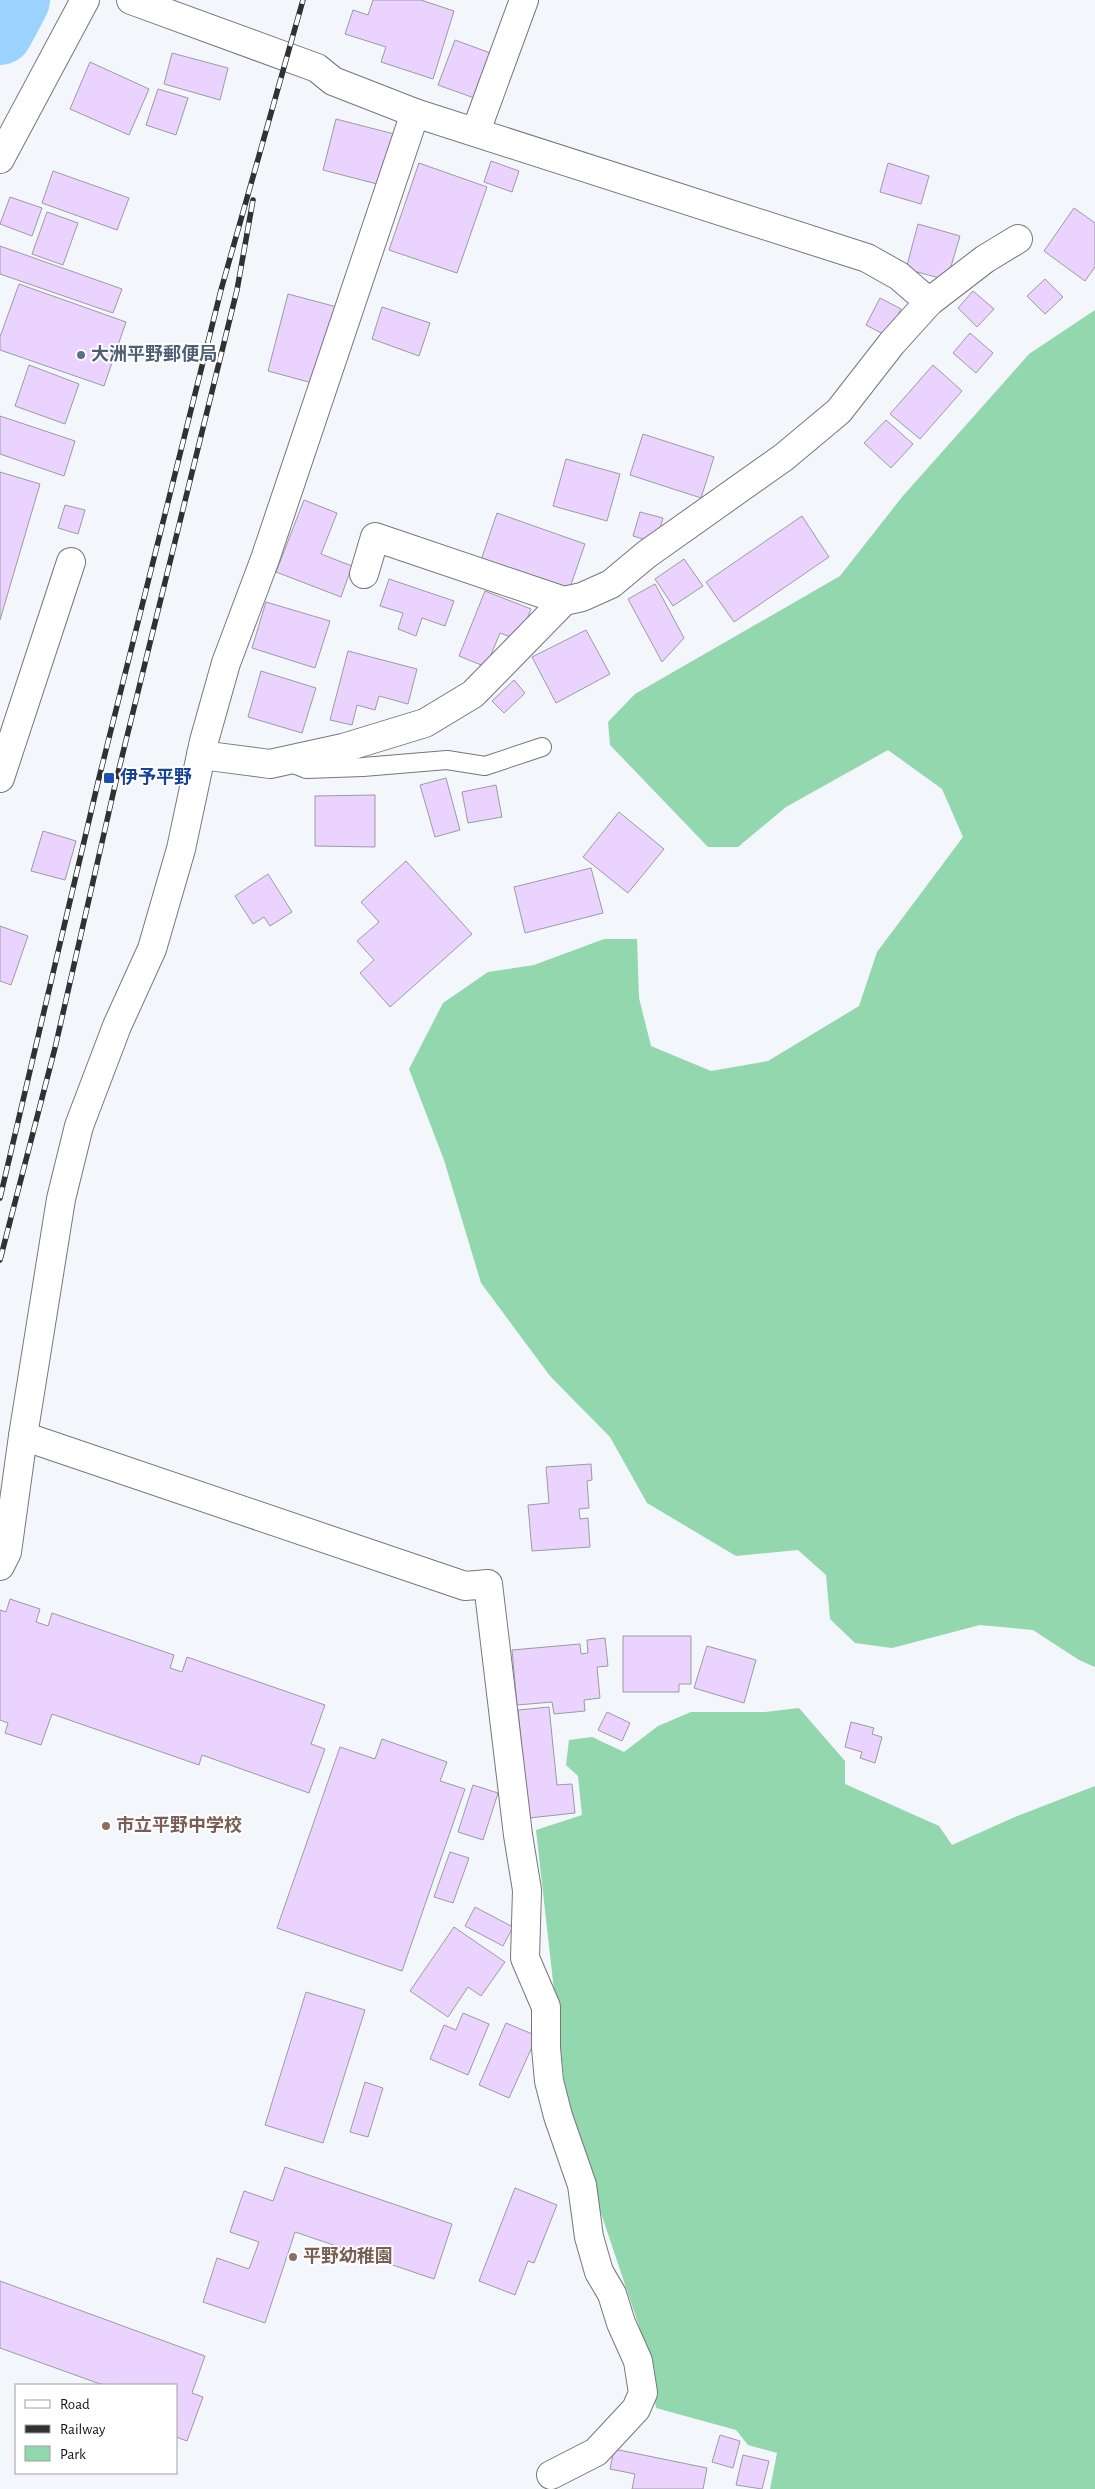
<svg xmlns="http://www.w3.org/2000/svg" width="1095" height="2489" font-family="'Alegreya Sans','Noto Sans JP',sans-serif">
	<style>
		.green { fill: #93d7ae }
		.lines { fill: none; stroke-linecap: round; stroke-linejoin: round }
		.river { stroke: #9bd3fe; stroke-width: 66 }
		.building { fill: #ead3ff; stroke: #9d9ba0 }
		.service-casing { stroke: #75777b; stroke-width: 20 }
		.minor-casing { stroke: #75777b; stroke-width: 30 }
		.service { stroke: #fff; stroke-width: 18 }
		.minor { stroke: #fff; stroke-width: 28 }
		.rail-casing { stroke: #2f3132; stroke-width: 5.5 }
		.rail { stroke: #fff; stroke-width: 4; stroke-dasharray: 11; stroke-linecap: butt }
		.service-dot { fill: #5c6f8a; stroke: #fff; stroke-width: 2 }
		.transit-dot { fill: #1a4fb4; stroke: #fff; stroke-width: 2 }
		.education-dot { fill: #8d6e63; stroke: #fff; stroke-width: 2 }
		.labels { text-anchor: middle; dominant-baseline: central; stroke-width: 4; stroke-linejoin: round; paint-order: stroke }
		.service-label { font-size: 18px; font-weight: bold; fill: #4e5e75; stroke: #fff; text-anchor: start }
		.transit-label { font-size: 18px; font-weight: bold; fill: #164399; stroke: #fff; text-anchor: start }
		.education-label { font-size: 18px; font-weight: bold; fill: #785e54; stroke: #fff; text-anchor: start }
	</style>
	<rect width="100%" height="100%" fill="#f3f6fb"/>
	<g class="green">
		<path d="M1095,310V1667L1079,1660L1033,1630L980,1625L892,1648L855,1643L830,1619L826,1575L798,1550L736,1556L647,1503L610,1437L550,1376L481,1283L444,1160L409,1069L443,1003L488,972L534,965L604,939H637L639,998L651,1046L711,1071L768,1061L859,1006L877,952L963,837L942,789L888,750L786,807L738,847H708L610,745L608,722L635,694L840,576L902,497L1029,354Z"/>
		<path d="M799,1708L845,1761V1784L939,1826L952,1845L1015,1817L1095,1786V2489H770L777,2453L748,2445L736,2430L656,2408L648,2353L568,2115L536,1830L582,1815L578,1776L566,1765L569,1740L592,1737L624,1752L658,1726L691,1712H765Z"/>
	</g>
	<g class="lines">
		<path class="river" d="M0,32L17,0"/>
	</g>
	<g class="building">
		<path d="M373,0H421L454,11L433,79L381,62L386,47L345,34L353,10L368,15Z"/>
		<path d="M455,40L493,54L477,99L438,85Z"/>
		<path d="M172,53L228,68L220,100L164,84Z"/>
		<path d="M90,62L149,89L129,135L70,109Z"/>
		<path d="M158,89L188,98L176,135L146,125Z"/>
		<path d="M336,119L394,134L381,185L323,170Z"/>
		<path d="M491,161L519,171L512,192L484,182Z"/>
		<path d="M419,163L487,187L457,273L389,250Z"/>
		<path d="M888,163L929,176L921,204L880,192Z"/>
		<path d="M53,171L129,198L117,230L42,203Z"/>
		<path d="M10,197L42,208L32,236L0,224Z"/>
		<path d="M1074,208L1095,223V267L1085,281L1044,251Z"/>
		<path d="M47,212L78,223L63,265L32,254Z"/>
		<path d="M918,224L960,236L947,280L906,269Z"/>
		<path d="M0,246L122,289L113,313L0,274Z"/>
		<path d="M1045,279L1063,297L1045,314L1027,296Z"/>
		<path d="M19,284L126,322L104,386L0,350V337Z"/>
		<path d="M973,291L994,309L977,327L958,308Z"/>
		<path d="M288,294L337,307L316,384L268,371Z"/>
		<path d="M880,298L901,309L887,336L866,325Z"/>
		<path d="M382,307L430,323L419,356L372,339Z"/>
		<path d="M970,333L993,353L976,373L953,353Z"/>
		<path d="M29,365L79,384L65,424L15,406Z"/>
		<path d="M933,365L962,391L920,439L890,414Z"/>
		<path d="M0,416L75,441L64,476L0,454Z"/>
		<path d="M886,420L913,444L891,468L864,443Z"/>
		<path d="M643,434L714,457L701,498L630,475Z"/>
		<path d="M566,459L620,474L607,521L553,506Z"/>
		<path d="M0,472L40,484L0,620Z"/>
		<path d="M304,500L337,513L321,554L352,566L341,597L276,572Z"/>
		<path d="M65,505L85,510L78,534L58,528Z"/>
		<path d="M640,512L663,518L656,543L633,536Z"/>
		<path d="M497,513L585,544L567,596L479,566Z"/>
		<path d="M802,516L829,557L734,622L706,582Z"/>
		<path d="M684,559L703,586L673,606L655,579Z"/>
		<path d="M389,579L454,601L445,626L422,618L416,636L398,629L403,613L380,606Z"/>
		<path d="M655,584L684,638L662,662L628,599Z"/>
		<path d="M485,591L531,609L518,640L500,633L486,667L459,656Z"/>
		<path d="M266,602L330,621L315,668L252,648Z"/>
		<path d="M586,630L610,674L556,703L532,657Z"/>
		<path d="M348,651L417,669L408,704L379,696L375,710L357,705L352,725L330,720Z"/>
		<path d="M261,671L316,688L302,733L248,717Z"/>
		<path d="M514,680L525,693L504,713L492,701Z"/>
		<path d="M446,778L460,830L435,837L420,785Z"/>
		<path d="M496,785L502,817L468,823L462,792Z"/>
		<path d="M375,795V847L315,846V796Z"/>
		<path d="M619,812L664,849L628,893L583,857Z"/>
		<path d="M43,831L76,841L65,880L31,871Z"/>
		<path d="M406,861L472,934L390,1007L360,973L374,960L357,941L379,922L361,902Z"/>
		<path d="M591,868L603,913L525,933L514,887Z"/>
		<path d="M268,874L292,912L270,926L264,917L253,924L235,896Z"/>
		<path d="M0,926L28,936L11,985L0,981Z"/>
		<path d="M591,1464L592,1480L587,1481L589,1508L579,1509L580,1519L588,1518L590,1547L532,1551L528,1505L549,1503L546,1467Z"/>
		<path d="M10,1599L40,1609L36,1622L48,1626L52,1613L174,1655L170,1668L182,1672L187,1657L325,1705L311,1744L325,1749L309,1793L202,1755L199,1765L52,1714L41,1745L5,1733L8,1723L0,1720V1610L6,1612Z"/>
		<path d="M623,1636H691V1684H679V1692H623Z"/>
		<path d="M605,1638L608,1666L597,1667L600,1698L584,1700L585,1711L554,1714L552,1702L517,1705L512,1650L580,1644L581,1654L588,1653L587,1640Z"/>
		<path d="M707,1646L756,1660L744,1703L694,1688Z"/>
		<path d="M549,1707L557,1785L572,1784L575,1813L529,1818L518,1710Z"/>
		<path d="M607,1712L630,1723L622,1741L598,1730Z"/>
		<path d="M851,1722L874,1728L872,1734L882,1737L875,1763L860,1758L862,1752L845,1747Z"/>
		<path d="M382,1739L447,1762L440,1781L465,1789L402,1971L277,1928L340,1747L375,1759Z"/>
		<path d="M473,1785L498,1793L483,1840L458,1832Z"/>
		<path d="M450,1852L469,1858L453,1903L434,1897Z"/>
		<path d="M475,1907L513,1927L503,1946L465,1926Z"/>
		<path d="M454,1927L505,1962L481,1996L468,1987L448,2017L410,1991Z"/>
		<path d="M306,1992L365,2010L323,2143L265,2125Z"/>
		<path d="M463,2013L489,2024L468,2075L430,2059L444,2025L456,2030Z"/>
		<path d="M506,2023L537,2036L509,2098L479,2085Z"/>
		<path d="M365,2082L383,2088L368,2137L350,2132Z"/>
		<path d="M285,2167L452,2224L434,2279L295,2232L265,2323L203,2302L217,2258L249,2269L259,2242L230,2232L244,2191L273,2201Z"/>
		<path d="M515,2188L557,2205L534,2263L528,2261L515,2295L479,2281Z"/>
		<path d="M0,2281L205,2356L192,2393L203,2397L187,2441L176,2437V2385H103L0,2348Z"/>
		<path d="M720,2435L740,2441L733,2468L712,2462Z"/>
		<path d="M614,2449L707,2468L703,2489H632L635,2474L610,2469Z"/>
		<path d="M743,2455L769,2461L762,2489L736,2485Z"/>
	</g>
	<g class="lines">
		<g class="service-casing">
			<path id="service" d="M291,763L306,769L363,767L447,760L485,766L542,747"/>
		</g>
		<g class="minor-casing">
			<g id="minor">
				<path d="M131,0L317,68L333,81L415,113L867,258L899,276L929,302"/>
				<path d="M476,131L524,0"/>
				<path d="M0,159L85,0"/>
				<path d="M364,574L375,537L564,601L582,597L611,584L647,554L784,457L839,411L892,343L929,302L985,259L1018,239"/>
				<path d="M201,755L270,764L343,748L425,723L473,694L564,601"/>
				<path d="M0,778L71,562"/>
				<path d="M23,1436L61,1199L79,1126L117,1026L152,949L181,849L204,741L226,663L265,559L415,113"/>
				<path d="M0,1566L7,1552L23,1436L465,1586L488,1584L518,1835L527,1890L525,1958L546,2007V2048L549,2081L558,2116L582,2185L589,2237L599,2272L612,2294L621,2323L638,2361L643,2393L636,2409L596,2452L551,2475"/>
			</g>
		</g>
		<use href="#service" class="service"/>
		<use href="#minor" class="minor"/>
		<g class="rail-casing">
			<g id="rail">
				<path d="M0,1198L99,778L221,290L303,0"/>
				<path d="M0,1260L55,1048L116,781L237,290L253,200"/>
			</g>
		</g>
		<use href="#rail" class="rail"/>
	</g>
	<circle class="service-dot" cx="81" cy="355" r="5"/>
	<rect class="transit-dot" x="103" y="772" width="12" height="12" rx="2.5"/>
	<g class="education-dot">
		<circle cx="106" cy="1826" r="5"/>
		<circle cx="293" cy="2257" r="5"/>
	</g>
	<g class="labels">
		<g class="service-label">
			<text x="91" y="355">大洲平野郵便局</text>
		</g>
		<g class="transit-label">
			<text x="120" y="778">伊予平野</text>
		</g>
		<g class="education-label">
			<text x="116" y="1826">市立平野中学校</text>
			<text x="303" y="2257">平野幼稚園</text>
		</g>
	</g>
	<rect x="15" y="2384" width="162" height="90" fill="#ffffff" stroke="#a0a0a1"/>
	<rect x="25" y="2400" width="25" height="8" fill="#ffffff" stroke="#a0a0a1"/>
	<text x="60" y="2409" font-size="15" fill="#111213">Road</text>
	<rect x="25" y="2425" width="25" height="8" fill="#2f3132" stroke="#a0a0a1"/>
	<text x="60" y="2434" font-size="15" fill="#111213">Railway</text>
	<rect x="25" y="2446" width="25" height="15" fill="#93d7ae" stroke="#a0a0a1"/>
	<text x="60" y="2459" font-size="15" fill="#111213">Park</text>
</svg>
